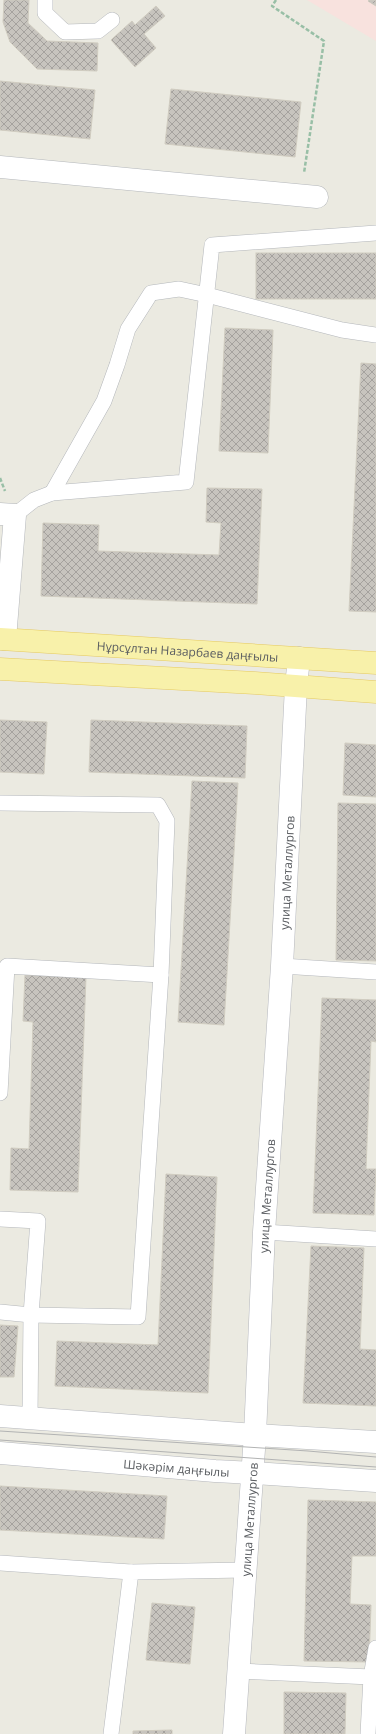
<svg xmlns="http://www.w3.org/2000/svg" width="376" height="1734" font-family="'Open Sans',sans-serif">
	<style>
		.medical { fill: #f8e2de }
		.building { fill: url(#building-cross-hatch); stroke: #d0ccc0 }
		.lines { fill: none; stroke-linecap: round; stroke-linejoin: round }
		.lane-casing { stroke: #b4b7bb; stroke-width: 16 }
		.street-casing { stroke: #b4b7bb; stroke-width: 23 }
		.secondary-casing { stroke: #b5b7bd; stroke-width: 23 }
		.primary-casing { stroke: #e5c961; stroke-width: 23 }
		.path { stroke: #98bfa6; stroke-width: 2.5; stroke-dasharray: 4 2; stroke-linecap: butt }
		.lane { stroke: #fff; stroke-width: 15 }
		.street { stroke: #fff; stroke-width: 22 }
		.secondary { stroke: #fff; stroke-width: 22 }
		.primary { stroke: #f8f1aa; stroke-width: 22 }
		.tram { stroke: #b2b3b3; stroke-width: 1 }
		.labels { text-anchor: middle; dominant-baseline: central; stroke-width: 3; stroke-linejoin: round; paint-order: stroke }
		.street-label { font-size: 12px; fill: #5a5d61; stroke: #fff }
	</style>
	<defs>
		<pattern id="building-cross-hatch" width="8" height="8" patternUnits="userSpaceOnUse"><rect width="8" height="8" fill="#c7c4be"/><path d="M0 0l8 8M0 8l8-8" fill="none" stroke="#a5a29e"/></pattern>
	</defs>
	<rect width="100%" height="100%" fill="#ebeae1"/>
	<path class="medical" d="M307,0H376V41Z"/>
	<g class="building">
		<path d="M4,0H29L28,23L47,41L98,43L97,71L37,69L10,42L3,22Z"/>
		<path d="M369,0H376V6L368,1Z"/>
		<path d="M156,6L165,16L144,34L156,48L135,67L111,40L132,21L135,25Z"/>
		<path d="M0,81L95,90L90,139L0,130Z"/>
		<path d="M171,89L301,102L295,157L165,144Z"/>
		<rect x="256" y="253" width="120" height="46"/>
		<path d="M225,328L273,330L268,453L219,451Z"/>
		<path d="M361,363L376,364V612L349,611Z"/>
		<path d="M207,488L262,489L257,604L41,596L43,523L99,525L98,551L219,555L221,523L206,522Z"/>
		<path d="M0,720L47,722L44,774L0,772Z"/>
		<path d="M91,720L247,726L245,778L89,772Z"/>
		<path d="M345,743L376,745V797L343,795Z"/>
		<path d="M192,781L238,783L224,1025L178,1022Z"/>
		<path d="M338,803L376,804V961L336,960Z"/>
		<path d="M25,975L86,977L78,1192L10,1190L11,1148L29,1149L33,1022L23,1021Z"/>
		<path d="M322,998L376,1000V1042L371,1041L366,1169H376L374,1215L313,1213Z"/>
		<path d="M166,1174L217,1177L208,1393L55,1386L57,1341L158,1345Z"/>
		<path d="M311,1246L364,1248L360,1349L376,1350V1406L303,1403Z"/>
		<path d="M0,1325L18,1326L14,1377H0Z"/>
		<path d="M0,1486L167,1496L164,1539L0,1530Z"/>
		<path d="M308,1500L376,1502V1556H352L350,1604L371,1605L369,1662L304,1661Z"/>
		<path d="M152,1603L195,1607L190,1664L146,1660Z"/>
		<path d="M284,1692L346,1693L345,1734H284Z"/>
		<path d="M172,1730V1734H133V1731Z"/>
	</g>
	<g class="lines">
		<g class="lane-casing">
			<g id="lane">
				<path d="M45,0V13L65,32L98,31L112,20"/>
				<path d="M52,493L104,401L117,365L128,329L151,293L179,289L207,295L342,330L376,335"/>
				<path d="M15,515L34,500L52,493L186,482L212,245L376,233"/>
				<path d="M0,803L158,805L167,821L161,975L138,1317L31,1315L0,1312"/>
				<path d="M282,966L376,972"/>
				<path d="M0,1093L7,966L161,975"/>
				<path d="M0,1219L38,1221L31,1315L30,1418"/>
				<path d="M264,1232L376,1239"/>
				<path d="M0,1563L131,1572"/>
				<path d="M238,1671L371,1677"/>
				<path d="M111,1734L131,1572L245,1570"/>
				<path d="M368,1734L371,1677L376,1648"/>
			</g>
		</g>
		<g class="street-casing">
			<g id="street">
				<path d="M0,167L317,197"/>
				<path d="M0,514L15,515L5,639"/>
				<path d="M255,1435L376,1442"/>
				<path d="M253,1473L376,1481"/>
			</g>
		</g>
		<g class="secondary-casing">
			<g id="secondary">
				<path d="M0,1416L255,1435"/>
				<path id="s1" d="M0,1453L215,1471L253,1473"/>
				<path id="s2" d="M234,1734L255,1435L264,1232L282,966L296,686L299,658"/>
			</g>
		</g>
		<g class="primary-casing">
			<g id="primary">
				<path id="s3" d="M0,639L376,663"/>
				<path d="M0,669L255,683L376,692"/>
			</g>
		</g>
		<g class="path">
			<path d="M276,0L272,6L324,41L304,173"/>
			<path d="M0,478L5,491"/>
		</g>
		<use href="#lane" class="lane"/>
		<use href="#street" class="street"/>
		<use href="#secondary" class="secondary"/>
		<use href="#primary" class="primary"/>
		<g class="tram">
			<path d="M0,1431L308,1451L376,1457"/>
			<path d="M0,1440L376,1467"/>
		</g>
	</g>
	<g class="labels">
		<g class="street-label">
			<text stroke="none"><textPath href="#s3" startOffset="188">Нұрсұлтан Назарбаев даңғылы</textPath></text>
			<text stroke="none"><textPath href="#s2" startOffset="863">улица Металлургов</textPath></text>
			<text stroke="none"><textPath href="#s2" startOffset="539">улица Металлургов</textPath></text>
			<text stroke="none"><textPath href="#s1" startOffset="177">Шәкәрім даңғылы</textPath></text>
			<text stroke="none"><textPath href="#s2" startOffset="215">улица Металлургов</textPath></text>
		</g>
	</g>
</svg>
